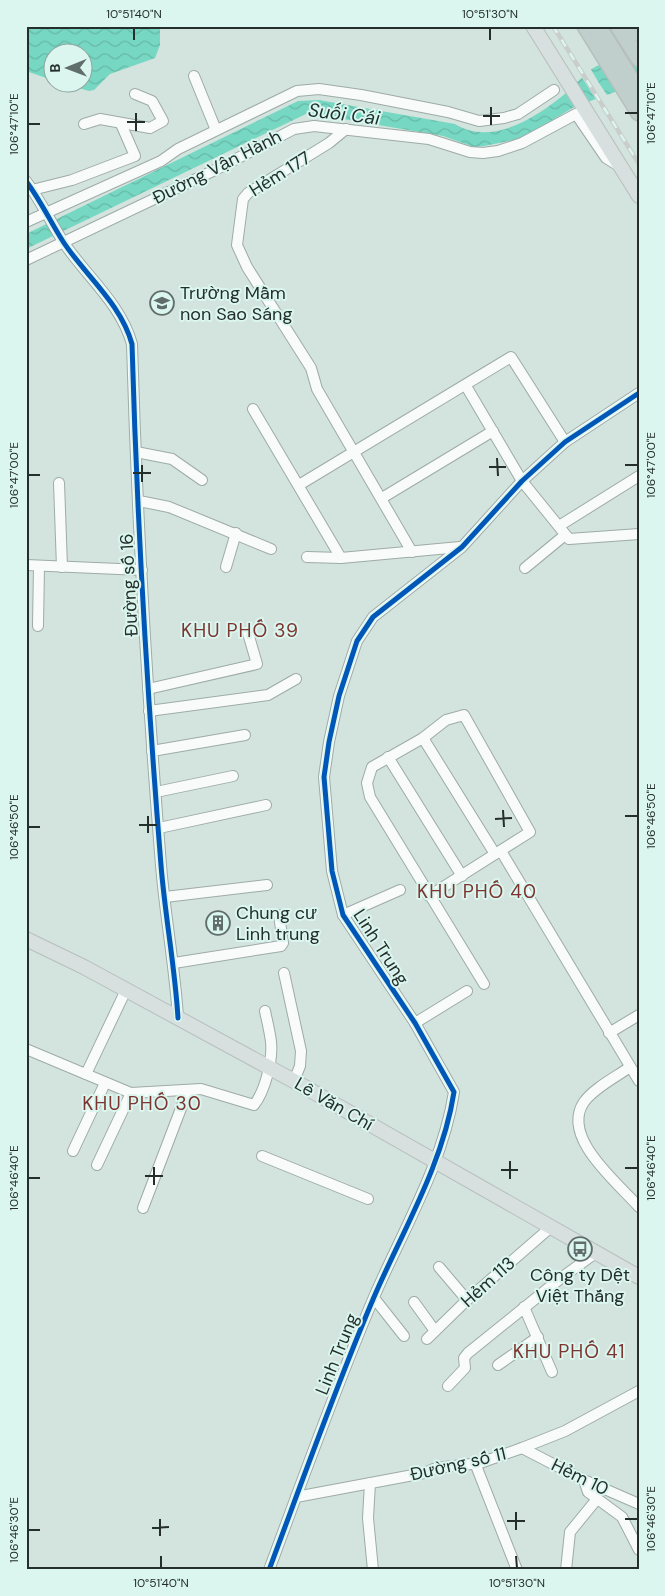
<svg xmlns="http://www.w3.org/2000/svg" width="665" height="1596" font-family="'DM Sans',sans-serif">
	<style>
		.water { fill: url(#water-waves) }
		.pier { fill: #d3e3de }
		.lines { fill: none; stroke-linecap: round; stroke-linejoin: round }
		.minor-casing { stroke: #9eaba7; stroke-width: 12 }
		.major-casing { stroke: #b7bfbd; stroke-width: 16 }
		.highway-casing { stroke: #b7bfbd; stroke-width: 18 }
		.minor { stroke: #f8fbfa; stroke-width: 10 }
		.major { stroke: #d7e0de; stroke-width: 14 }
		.highway { stroke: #c0cfcc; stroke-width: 15 }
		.rail-casing { stroke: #c9cecc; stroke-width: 4.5 }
		.rail { stroke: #daf6ee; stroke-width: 2.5; stroke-dasharray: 8; stroke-linecap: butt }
		.cycleway-casing { stroke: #daf6ee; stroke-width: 8 }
		.cycleway { stroke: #0057b8; stroke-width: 5 }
		.ticks { fill: none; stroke: #242e2b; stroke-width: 2 }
		.labels { text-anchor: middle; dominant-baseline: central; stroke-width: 4; stroke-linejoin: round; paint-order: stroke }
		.street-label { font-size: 18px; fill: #242e2b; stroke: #daf6ee }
		.poi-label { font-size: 18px; fill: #242e2b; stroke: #daf6ee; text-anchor: start }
		.water-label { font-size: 19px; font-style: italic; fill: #1b312c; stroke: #daf6ee }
		.neighbourhood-label { font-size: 19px; letter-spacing: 1px; fill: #7c3530; stroke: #daf6ee }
		.neatline { fill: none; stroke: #242e2b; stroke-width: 2 }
		.ticks-label { font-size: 12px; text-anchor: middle; fill: #242e2b }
	</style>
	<defs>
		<pattern id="water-waves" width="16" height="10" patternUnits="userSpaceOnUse" patternTransform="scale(1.25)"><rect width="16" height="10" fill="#76d7c2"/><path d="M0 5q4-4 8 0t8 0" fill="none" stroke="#66b9a7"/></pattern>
	</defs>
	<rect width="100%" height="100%" fill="#d3e3de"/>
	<g class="water">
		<path d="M26,26H160V45L155,58L110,74L94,90L89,91L61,83L82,82V52H52V80L26,71Z"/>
		<path d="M639,51V77L615,92L574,107L523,138L484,146L474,147L443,136L308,113L26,249V234L298,101L319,100L455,124C492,147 537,117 566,93C576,85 584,73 595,67C608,60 625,56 639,51Z"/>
	</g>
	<path class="pier" d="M590,68L599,83L609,98L597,101L581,76Z"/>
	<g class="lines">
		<g class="minor-casing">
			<g id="minor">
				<path d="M194,76L216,130"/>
				<path d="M84,124L100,119L150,128L163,121L152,101L135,94"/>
				<path d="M346,129L329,143L248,193L243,199L237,245L247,267L311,368L317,389L412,552"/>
				<path d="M26,181C41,201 51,223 64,243C87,277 121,304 132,344C137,518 147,692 161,865C165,916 175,967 178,1018"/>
				<path d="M32,190L72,180L135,156L121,124"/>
				<path d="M26,222L161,161L178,149L297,91L319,89L361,95L448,112L479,121L504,118L518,114L554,90"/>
				<path d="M26,260L217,169L294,129L314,126L429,139L470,152L483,153L498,151L522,143L576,114L606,158L619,166"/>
				<path d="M466,386L522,481L569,539L639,534"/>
				<path d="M253,409L341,558"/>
				<path d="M136,452L172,459L202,480"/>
				<path d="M59,483L62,567"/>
				<path d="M299,485L511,357L565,442"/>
				<path d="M382,498L493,431"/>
				<path d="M139,501L169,507L271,549"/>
				<path d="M559,526L639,476"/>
				<path d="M307,557L341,558L460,547"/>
				<path d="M26,565L142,570"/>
				<path d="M226,567L236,533"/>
				<path d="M525,568L565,535"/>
				<path d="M38,626L39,566"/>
				<path d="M148,689L257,664L248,633"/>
				<path d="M149,711L268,695L296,679"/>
				<path d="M423,738L495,854"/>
				<path d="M152,751L245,735"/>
				<path d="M388,757L462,876"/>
				<path d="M156,792L233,776"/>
				<path d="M159,828L266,805"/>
				<path d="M501,851L639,1081"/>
				<path d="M429,896L530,832L464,715L446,720L423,738L372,767L367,783L370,797L484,984"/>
				<path d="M165,897L267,885"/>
				<path d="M343,915L400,890"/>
				<path d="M174,963L281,946L283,943L279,915"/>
				<path d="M284,973L301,1051L300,1066L294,1081"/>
				<path d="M415,1023L467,991"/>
				<path d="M609,1033L639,1015"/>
				<path d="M26,1049L131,1093L201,1089L254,1105C265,1091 273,1060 271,1042C270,1032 267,1021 265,1011"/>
				<path d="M630,1067C616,1077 594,1088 584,1102C560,1137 618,1183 639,1207"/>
				<path d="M86,1074L126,990"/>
				<path d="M73,1151L105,1083"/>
				<path d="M262,1156L368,1199"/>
				<path d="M97,1165L131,1093"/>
				<path d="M143,1208L188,1090"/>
				<path d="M439,1267L467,1300"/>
				<path d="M374,1298L404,1336"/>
				<path d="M414,1302L435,1331"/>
				<path d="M524,1307L552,1372"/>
				<path d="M427,1339L467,1300L551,1227"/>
				<path d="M498,1365L538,1337"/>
				<path d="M448,1386L465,1368L464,1358L468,1353L561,1278L597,1252"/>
				<path d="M522,1448L584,1480L639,1504"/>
				<path d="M475,1463L517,1570"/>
				<path d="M584,1480L588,1492L622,1517L639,1550"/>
				<path d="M370,1483L368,1518L373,1570"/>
				<path d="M296,1497L424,1473L436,1468L480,1463L522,1448L565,1431L639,1391"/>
				<path d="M269,1570C303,1479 336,1386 374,1297C403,1230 443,1164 454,1092L415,1023L343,915L332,871L324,777L329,742L339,696L357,641L373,617L462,547L522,481L565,442L639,393"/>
				<path d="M566,1570L570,1532L597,1499"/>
			</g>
		</g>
		<g class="major-casing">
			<g id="major">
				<path d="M533,26L639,196"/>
				<path d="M26,939L84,967L294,1081L639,1277"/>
			</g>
		</g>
		<g class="highway-casing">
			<g id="highway">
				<path d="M585,26L639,113"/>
				<path d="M598,26L639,92"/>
				<path d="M618,26L639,59"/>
				<path d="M634,26L639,33"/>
			</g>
		</g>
		<use href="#minor" class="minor"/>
		<use href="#major" class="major"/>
		<use href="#highway" class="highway"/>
		<g class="rail-casing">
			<path id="rail" d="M553,26L639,164"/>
		</g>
		<use href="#rail" class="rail"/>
		<g class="cycleway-casing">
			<g id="cycleway">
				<path d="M26,181C41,201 51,223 64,243C87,277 121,304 132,344C137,518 147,692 161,865C165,916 175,967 178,1018"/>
				<path d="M269,1570C303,1479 336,1386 374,1297C403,1230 443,1164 454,1092L415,1023L343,915L332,871L324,777L329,742L339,696L357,641L373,617L462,547L522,481L565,442L639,393"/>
			</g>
		</g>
		<use href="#cycleway" class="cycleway"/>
	</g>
	<path class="ticks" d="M134,28V40M490,28V40M491,107V125M136,113V131M625,113H638M483,116H500M127,122H145M28,124H40M497,458L498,476M142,465V482M625,465H638M489,467H506M133,473H151M28,475H40M503,810L504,827M148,816V833M625,816H638M495,819L512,818M139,825H157M28,827H40M510,1161V1179M154,1167V1185M625,1168H638M501,1170H518M145,1176H163M28,1178H40M516,1512V1530M160,1519V1536M625,1519H638M507,1521H525M152,1528L169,1527M28,1530H40M161,1556V1568M516,1556L517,1568"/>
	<defs>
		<g id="school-ring" transform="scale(1.25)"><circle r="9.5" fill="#daf6ee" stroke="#616d6a" stroke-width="1.5"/><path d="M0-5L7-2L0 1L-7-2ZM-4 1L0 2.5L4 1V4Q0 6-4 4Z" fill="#616d6a"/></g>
		<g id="building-ring" transform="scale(1.25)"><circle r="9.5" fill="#daf6ee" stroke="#616d6a" stroke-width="1.5"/><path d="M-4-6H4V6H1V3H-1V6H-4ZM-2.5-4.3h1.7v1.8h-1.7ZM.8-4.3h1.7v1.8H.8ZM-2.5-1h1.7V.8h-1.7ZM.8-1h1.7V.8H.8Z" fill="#616d6a"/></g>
		<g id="bus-ring" transform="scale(1.25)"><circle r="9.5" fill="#daf6ee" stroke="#616d6a" stroke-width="1.5"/><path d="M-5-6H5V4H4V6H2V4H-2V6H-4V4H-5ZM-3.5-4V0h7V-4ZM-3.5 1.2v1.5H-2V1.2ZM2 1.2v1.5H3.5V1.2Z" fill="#616d6a"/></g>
	</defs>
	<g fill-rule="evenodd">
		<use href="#school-ring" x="162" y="303"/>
		<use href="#building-ring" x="218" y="923"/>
		<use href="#bus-ring" x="580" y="1249"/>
	</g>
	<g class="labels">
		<g class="street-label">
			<text transform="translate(217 167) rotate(-27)">Đường Vận Hành</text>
			<text transform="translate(280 174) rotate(-32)">Hẻm 177</text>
			<text transform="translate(129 585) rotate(-93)">Đường số 16</text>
			<text transform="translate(381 947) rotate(57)">Linh Trung</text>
			<text transform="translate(334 1104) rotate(30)">Lê Văn Chí</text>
			<text transform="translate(488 1282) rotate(-42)">Hẻm 113</text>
			<text transform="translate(337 1354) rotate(-68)">Linh Trung</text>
			<text transform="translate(458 1464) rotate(-13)">Đường số 11</text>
			<text transform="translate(580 1477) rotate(26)">Hẻm 10</text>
		</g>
		<g class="poi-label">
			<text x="180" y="293">Trường Mầm<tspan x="180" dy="21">non Sao Sáng</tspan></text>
			<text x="236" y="913">Chung cư<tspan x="236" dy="21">Linh trung</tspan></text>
			<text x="580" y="1275" text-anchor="middle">Công ty Dệt<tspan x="580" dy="21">Việt Thắng</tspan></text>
		</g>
		<g class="water-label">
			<text transform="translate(344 114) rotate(7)">Suối Cái</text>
		</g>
		<g class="neighbourhood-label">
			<text x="240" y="630">KHU PHỐ 39</text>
			<text x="477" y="891">KHU PHỐ 40</text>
			<text x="142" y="1103">KHU PHỐ 30</text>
			<text x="569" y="1351">KHU PHỐ 41</text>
		</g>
	</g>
	<rect width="665" height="1596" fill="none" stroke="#daf6ee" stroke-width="55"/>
	<g transform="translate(68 68) rotate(269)"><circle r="24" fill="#daf6ee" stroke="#91a6a0"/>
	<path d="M0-4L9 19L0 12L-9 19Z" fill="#616d6a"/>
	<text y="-8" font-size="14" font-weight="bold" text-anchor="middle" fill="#242e2b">B</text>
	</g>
	<rect x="28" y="28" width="610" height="1540" class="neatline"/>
	<g class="ticks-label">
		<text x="134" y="18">10°51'40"N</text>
		<text x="490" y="18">10°51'30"N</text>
		<text transform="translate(651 113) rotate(-90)" y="4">106°47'10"E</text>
		<text transform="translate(14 124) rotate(-90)" y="4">106°47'10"E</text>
		<text transform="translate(651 465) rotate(-90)" y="4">106°47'00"E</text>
		<text transform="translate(14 475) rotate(-90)" y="4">106°47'00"E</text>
		<text transform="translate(651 816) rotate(-90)" y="4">106°46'50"E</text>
		<text transform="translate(14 827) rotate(-90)" y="4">106°46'50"E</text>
		<text transform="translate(651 1168) rotate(-90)" y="4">106°46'40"E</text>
		<text transform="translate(14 1178) rotate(-90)" y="4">106°46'40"E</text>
		<text transform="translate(651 1519) rotate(-90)" y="4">106°46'30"E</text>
		<text transform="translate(14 1530) rotate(-90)" y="4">106°46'30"E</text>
		<text x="161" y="1587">10°51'40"N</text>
		<text x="517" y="1587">10°51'30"N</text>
	</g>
</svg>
